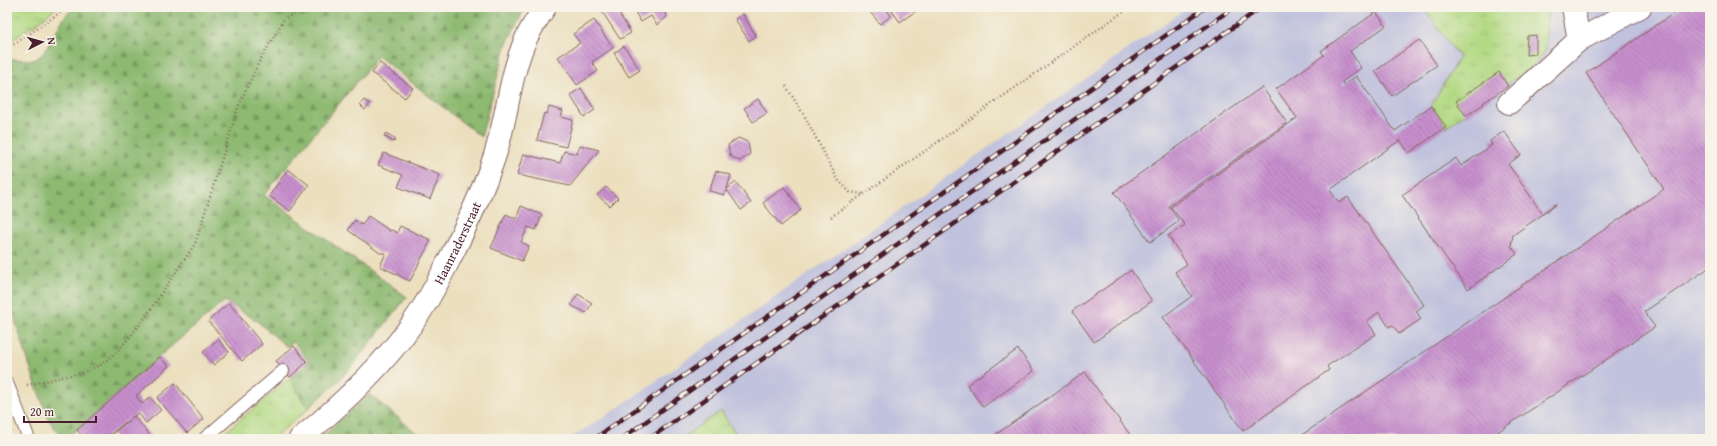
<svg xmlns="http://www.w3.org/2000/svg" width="1717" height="446" font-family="'Gentium Book Plus',serif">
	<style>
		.industrial { fill: #c1c2dd }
		.grass { fill: url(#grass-tufts); stroke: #7e7c57 }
		.forest { fill: url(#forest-firs); stroke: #6c6c4e }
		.building { fill: url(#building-back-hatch) }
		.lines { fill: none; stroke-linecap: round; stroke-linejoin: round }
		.lane-casing { stroke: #82625e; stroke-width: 14 }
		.street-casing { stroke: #82625e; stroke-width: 24 }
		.secondary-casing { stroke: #82625e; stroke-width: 24 }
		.path { stroke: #82625e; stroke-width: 2.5; stroke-dasharray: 1 3; stroke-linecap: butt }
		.lane { stroke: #fff; stroke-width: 12 }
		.street { stroke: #fff; stroke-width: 22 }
		.secondary { stroke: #fff; stroke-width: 22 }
		.rail-casing { stroke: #4a1f2b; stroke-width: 4.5 }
		.rail { stroke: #f7f3e8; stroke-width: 3; stroke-dasharray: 9; stroke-linecap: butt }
		.labels { text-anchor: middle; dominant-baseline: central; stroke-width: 4; stroke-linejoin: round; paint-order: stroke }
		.street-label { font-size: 13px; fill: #4a1f2b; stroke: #f7f3e8 }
	</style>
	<defs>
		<pattern id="grass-tufts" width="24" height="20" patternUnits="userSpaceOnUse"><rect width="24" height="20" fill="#b2d983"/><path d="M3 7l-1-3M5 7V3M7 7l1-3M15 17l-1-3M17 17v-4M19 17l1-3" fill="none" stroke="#9bba71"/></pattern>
		<pattern id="forest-firs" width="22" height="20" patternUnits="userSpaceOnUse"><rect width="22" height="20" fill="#8db971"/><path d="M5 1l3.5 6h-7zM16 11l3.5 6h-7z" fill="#75965d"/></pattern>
		<pattern id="building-back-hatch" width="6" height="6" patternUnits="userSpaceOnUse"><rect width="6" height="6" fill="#c790ce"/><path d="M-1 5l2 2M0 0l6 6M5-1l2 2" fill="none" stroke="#a475a7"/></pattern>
	</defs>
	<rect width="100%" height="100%" fill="#f7f3e8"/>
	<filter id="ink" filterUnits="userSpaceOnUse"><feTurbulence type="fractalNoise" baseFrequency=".025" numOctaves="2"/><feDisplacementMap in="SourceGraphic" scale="8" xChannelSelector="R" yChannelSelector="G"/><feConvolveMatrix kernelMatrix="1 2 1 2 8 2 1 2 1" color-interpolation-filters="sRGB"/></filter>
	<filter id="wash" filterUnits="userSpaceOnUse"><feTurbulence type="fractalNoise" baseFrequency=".012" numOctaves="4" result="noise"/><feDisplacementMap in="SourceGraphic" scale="16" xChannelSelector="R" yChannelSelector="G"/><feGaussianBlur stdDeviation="0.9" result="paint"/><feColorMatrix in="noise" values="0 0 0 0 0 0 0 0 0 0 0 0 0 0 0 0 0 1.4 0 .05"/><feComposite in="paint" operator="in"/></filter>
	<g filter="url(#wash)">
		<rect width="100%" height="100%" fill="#ebdfbe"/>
		<path class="industrial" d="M1188,7H1710V439H739L721,411L680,439H569L615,410Z"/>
		<g class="grass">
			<path d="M7,7H57L36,24L7,43Z"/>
			<path d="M1423,7H1547L1546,51L1532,67L1446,127L1431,106L1459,57Z"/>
			<path d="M290,378L308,409L272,439H217Z"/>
			<path d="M721,411L739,439H680Z"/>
		</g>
		<g class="forest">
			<path d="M75,7H525L506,45L481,137L378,56L264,195L407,297L345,374L308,409L290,378L309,362L294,342L287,347L257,321L225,301L162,354L75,431L63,439L49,420L37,388L16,323L7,285V59L34,60L43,54L65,16Z"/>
			<path d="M369,394L424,439H320Z"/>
		</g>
		<g id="blocks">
			<g class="building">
				<path d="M599,7H664L662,8L667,17L657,25L651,16L641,22L633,9L626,11L620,15L631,33L620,39Z"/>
				<path d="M866,7H885L891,16L880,24Z"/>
				<path d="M889,7H913L916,11L900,22Z"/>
				<path d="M1683,7H1710V267L1644,312L1655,327L1487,439H1296L1664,189L1586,73Z"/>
				<path d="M1376,12L1386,26L1350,51L1361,68L1342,82L1344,85L1356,76L1395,131L1431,106L1446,127L1409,153L1400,140L1330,190L1339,203L1348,197L1424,305L1416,311L1421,319L1399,334L1393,325L1389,327L1379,312L1367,321L1376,334L1327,366L1329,370L1243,431L1163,317L1192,296L1175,272L1187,264L1168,236L1185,225L1171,207L1297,118L1276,89L1324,55L1321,51Z"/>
				<path d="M743,14L756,36L749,41L735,19Z"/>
				<path d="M594,20L613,48L592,62L598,71L577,85L558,57L580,43L573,34Z"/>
				<path d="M1536,35V54L1526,55L1527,36Z"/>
				<path d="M1419,40L1437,65L1392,96L1375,71Z"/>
				<path d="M624,46L640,70L629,77L614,53Z"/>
				<path d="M380,63L413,88L405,98L372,73Z"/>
				<path d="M1499,72L1508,86L1483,103L1484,104L1466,116L1456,101Z"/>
				<path d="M1262,87L1287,123L1169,206L1179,221L1150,242L1114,192Z"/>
				<path d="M581,88L595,110L584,117L570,95Z"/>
				<path d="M758,99L767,113L753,122L744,108Z"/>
				<path d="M364,100L370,104L365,110L360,105Z"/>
				<path d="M549,107L563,111L561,117L573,120L566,147L537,140L544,113L547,114Z"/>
				<path d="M1504,131L1521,155L1508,164L1542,213L1555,204L1556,205L1513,235L1511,246L1517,254L1468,289L1402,195L1456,158L1461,166L1492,145L1490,141Z"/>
				<path d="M386,133L396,139L394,142L384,136Z"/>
				<path d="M738,138L748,142L750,154L740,161L730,156L728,145Z"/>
				<path d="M580,145L599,150L570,186L517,175L523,154L560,163L564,151L577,154Z"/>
				<path d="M384,153L440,175L430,199L398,187L403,175L378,165Z"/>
				<path d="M288,169L309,185L290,211L269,196Z"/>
				<path d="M716,171L731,175L727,189L736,182L751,203L741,210L727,190L725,195L709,191Z"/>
				<path d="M606,187L618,198L610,206L597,195Z"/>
				<path d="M784,187L801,210L781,226L763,203Z"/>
				<path d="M521,206L542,215L536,230L528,227L521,242L529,246L522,261L491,248L506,214L516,219Z"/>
				<path d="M368,216L390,231L392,230L397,233L400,226L431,240L410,281L380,266L386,253H380L348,230L355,220L362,225Z"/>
				<path d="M1131,270L1152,301L1094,342L1072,311Z"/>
				<path d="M578,294L592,303L586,313L571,305Z"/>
				<path d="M229,303L262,344L242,361L208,321Z"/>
				<path d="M218,339L229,352L214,365L203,352Z"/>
				<path d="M294,346L307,362L290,377L276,361Z"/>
				<path d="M1018,349L1034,371L983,407L967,385Z"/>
				<path d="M160,357L169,366L136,396L142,404L150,397L161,410L146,423L138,413L104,439H85L77,430Z"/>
				<path d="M1085,372L1133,439H998L995,435Z"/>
				<path d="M175,383L204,419L187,433L157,398Z"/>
				<path d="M134,416L153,439H117L113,434Z"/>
			</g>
		</g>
	</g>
	<g filter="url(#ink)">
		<use href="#blocks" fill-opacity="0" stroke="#82625e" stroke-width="1"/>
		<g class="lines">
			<g class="lane-casing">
				<g id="lane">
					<path d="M7,383L29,439"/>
					<path d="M204,439L283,371"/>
				</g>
			</g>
			<g class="street-casing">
				<g id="street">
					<path d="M1573,7L1579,40"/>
					<path d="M1509,103L1579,40L1640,7"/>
				</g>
			</g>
			<g class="secondary-casing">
				<g id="secondary">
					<path id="s1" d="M300,439C341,405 382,367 412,324C425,306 436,286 446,266C464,231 481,196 494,158C507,120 509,78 525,41C530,29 538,18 545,7"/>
				</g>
			</g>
			<g class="path">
				<path d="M7,49L54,17L66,7"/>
				<path d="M786,86L805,117L838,180L850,192L863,194"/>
				<path d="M831,217L1130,7"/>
				<path d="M27,385L84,372L102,364L117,352L142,322L195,244L239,105L258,64L284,19L305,7"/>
			</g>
			<use href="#lane" class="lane"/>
			<use href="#street" class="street"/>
			<use href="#secondary" class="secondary"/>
			<g class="rail-casing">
				<g id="rail">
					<path d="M594,439L1206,7"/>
					<path d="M621,439L1234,7"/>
					<path d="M649,439L1262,7"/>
				</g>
			</g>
			<use href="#rail" class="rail"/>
		</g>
	</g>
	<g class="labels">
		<g class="street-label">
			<text stroke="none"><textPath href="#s1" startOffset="254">Haanraderstraat</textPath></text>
		</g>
	</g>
	<rect width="1717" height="446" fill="none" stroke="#f7f3e8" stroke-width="24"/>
	<g transform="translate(42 42) rotate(84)" stroke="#f7f3e8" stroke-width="3" paint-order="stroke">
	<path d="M0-3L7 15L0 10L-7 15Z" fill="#4a1f2b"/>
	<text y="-6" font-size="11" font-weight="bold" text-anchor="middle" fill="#4a1f2b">N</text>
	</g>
	<path d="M24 416v6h72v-6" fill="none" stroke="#4a1f2b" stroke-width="2"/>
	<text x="30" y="416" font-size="12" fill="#4a1f2b" stroke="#f7f3e8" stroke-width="3" paint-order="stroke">20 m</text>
</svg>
